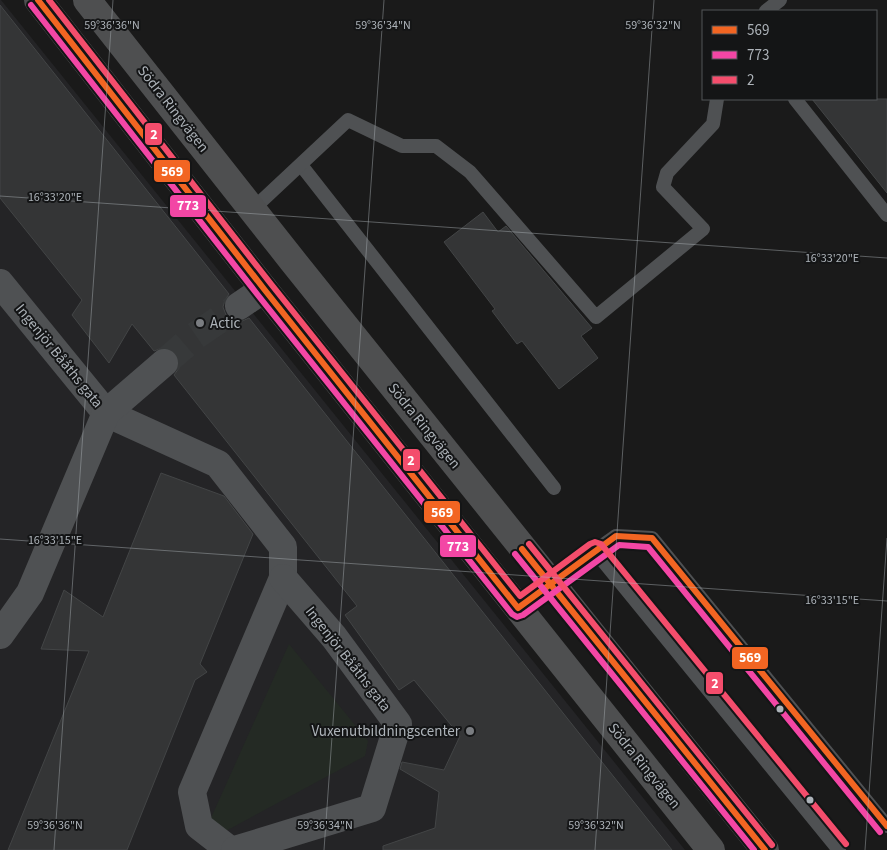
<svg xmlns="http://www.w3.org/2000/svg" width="887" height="850" font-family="'Source Sans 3',sans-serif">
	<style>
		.built { fill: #242426 }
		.green { fill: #242a24 }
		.building { fill: #343536; stroke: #434546 }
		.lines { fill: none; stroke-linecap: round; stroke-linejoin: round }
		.street-tunnel { stroke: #37393a; stroke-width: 28; stroke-dasharray: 28 14; stroke-linecap: butt }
		.lane { stroke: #4f5153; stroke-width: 14 }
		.street { stroke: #4f5153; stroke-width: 28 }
		.secondary { stroke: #4e4f50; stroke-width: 28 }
		.bus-1-casing { stroke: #141516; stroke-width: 10 }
		.bus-2-casing { stroke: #141516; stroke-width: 10 }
		.bus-3-casing { stroke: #141516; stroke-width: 10 }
		.bus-1 { stroke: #f26522; stroke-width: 6 }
		.bus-2 { stroke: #f346a5; stroke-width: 6 }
		.bus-3 { stroke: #f44d6c; stroke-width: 6 }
		.ticks { fill: none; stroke: #adb3b9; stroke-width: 1; stroke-opacity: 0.45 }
		.poi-dot { fill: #7a7d81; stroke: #141516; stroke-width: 2 }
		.bus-dot { fill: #adb3b9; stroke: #141516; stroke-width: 2 }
		.labels { text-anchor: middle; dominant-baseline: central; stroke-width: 4; stroke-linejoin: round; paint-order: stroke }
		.street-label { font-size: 15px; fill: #adb3b9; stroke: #141516 }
		.poi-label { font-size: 15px; fill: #adb3b9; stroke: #141516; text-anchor: start }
		.ticks-label { font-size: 12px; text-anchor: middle; fill: #adb3b9; stroke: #141516; stroke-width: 4; stroke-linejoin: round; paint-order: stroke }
		.line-badge { stroke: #141516; stroke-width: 2 }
		.badge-label { font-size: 14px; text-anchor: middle; font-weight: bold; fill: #fff }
	</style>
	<rect width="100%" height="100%" fill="#1a1a1a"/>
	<path class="built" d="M0,0H1L685,850H0Z"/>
	<path class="green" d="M289,644L368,741L365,756L224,832L211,818Z"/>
	<g class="building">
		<path d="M0,5L229,294L225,300L223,307L226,315L233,320L240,322L249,318L672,850H383V846L435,828L439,792L400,769L402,762L444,770L460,736L414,680L399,690L345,615L357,606L174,375L179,368V360L175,352L170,348H162L154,351L132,324L109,363L72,315L82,300L0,198Z"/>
		<path d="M812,99H887V193Z"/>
		<path d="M483,212L498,232L506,226L592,328L581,336L598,358L559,389L522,341L517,344L492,311L495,309L444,242Z"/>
		<path d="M161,473L224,496L253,534L200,664L207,672L195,680L127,850H8L89,651L41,649L64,590L103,617Z"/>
	</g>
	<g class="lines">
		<path class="street-tunnel" d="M164,363L195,336L239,306"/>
		<g class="lane">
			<path d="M766,11L780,0"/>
			<path d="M795,99L887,215"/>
			<path d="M301,165L554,488"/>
			<path d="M252,210L348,120L402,146H436L470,172L596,317L703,229L663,187L667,173L713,124L717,99"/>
			<path d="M595,551L839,850"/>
			<path d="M518,608L550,583L616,536L652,538L887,826"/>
		</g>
		<g class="street">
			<path d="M0,283L106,413L218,464L283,547V578L192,792L199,826L230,850"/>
			<path d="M239,306L264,289"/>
			<path d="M0,635L30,593L106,413L164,363"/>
			<path d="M235,850L372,808L398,724L334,637L283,578"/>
		</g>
		<g class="secondary">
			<path d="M38,0L264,289L711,850"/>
			<path d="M87,0L292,260L765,850"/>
		</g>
		<g class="bus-1-casing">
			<g id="bus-1">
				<path d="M38,0L264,289L518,608L616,536L652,538L887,826"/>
				<path d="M522,549L765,850"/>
			</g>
		</g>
		<g class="bus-2-casing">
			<g id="bus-2">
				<path d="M31,5L257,294L512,614L517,617L523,615L619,545L648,547L880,832"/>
				<path d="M515,554L754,850"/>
			</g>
		</g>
		<g class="bus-3-casing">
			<g id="bus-3">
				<path d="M49,0L271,284L520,596L590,544L595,542L601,544L846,844"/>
				<path d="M529,544L772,845"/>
			</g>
		</g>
		<use href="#bus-1" class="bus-1"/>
		<use href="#bus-2" class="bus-2"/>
		<use href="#bus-3" class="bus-3"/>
	</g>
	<path class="ticks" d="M0,196L887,258M0,539L887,601M54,850L113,0M324,850L384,0M595,850L654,0M865,850L887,538"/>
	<g class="poi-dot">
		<circle cx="200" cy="323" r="5"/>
		<circle cx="470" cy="731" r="5"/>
	</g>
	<g class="bus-dot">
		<circle cx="780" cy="709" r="4.5"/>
		<circle cx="810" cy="800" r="4.5"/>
	</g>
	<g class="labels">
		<g class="street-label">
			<text transform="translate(173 109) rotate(52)">Södra Ringvägen</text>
			<text transform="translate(59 356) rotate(51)">Ingenjör Bååths gata</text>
			<text transform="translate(424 426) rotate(51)">Södra Ringvägen</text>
			<text transform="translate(348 659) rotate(52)">Ingenjör Bååths gata</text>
			<text transform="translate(644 766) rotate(51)">Södra Ringvägen</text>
		</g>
		<g class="poi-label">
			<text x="210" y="323">Actic</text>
			<text x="460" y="731" text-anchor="end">Vuxenutbildningscenter</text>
		</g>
	</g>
	<g class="ticks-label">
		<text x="112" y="29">59°36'36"N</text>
		<text x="383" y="29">59°36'34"N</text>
		<text x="653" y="29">59°36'32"N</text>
		<text x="55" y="201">16°33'20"E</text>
		<text x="832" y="262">16°33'20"E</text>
		<text x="55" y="544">16°33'15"E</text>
		<text x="832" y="604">16°33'15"E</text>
		<text x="55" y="829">59°36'36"N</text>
		<text x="325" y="829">59°36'34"N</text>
		<text x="596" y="829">59°36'32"N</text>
	</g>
	<g class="line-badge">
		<rect x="144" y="122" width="19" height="24" rx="5" fill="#f44d6c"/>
		<rect x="153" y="159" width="38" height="24" rx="5" fill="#f26522"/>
		<rect x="169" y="194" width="38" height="24" rx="5" fill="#f346a5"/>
		<rect x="402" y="448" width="19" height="24" rx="5" fill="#f44d6c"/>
		<rect x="423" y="500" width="38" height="24" rx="5" fill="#f26522"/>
		<rect x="439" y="534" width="38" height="24" rx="5" fill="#f346a5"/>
		<rect x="731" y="646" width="38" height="24" rx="5" fill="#f26522"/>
		<rect x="705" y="671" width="19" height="24" rx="5" fill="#f44d6c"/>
	</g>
	<g class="badge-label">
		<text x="154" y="139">2</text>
		<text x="172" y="176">569</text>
		<text x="188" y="210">773</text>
		<text x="411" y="465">2</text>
		<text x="442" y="517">569</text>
		<text x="458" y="551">773</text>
		<text x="750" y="662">569</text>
		<text x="715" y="688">2</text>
	</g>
	<rect x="702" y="10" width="175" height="90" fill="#141516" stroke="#515457"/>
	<rect x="712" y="26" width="25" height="8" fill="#f26522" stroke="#515457"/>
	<text x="747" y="35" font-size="15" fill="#adb3b9">569</text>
	<rect x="712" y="51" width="25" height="8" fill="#f346a5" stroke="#515457"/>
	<text x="747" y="60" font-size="15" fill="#adb3b9">773</text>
	<rect x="712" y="76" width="25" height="8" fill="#f44d6c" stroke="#515457"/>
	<text x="747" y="85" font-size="15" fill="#adb3b9">2</text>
</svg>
